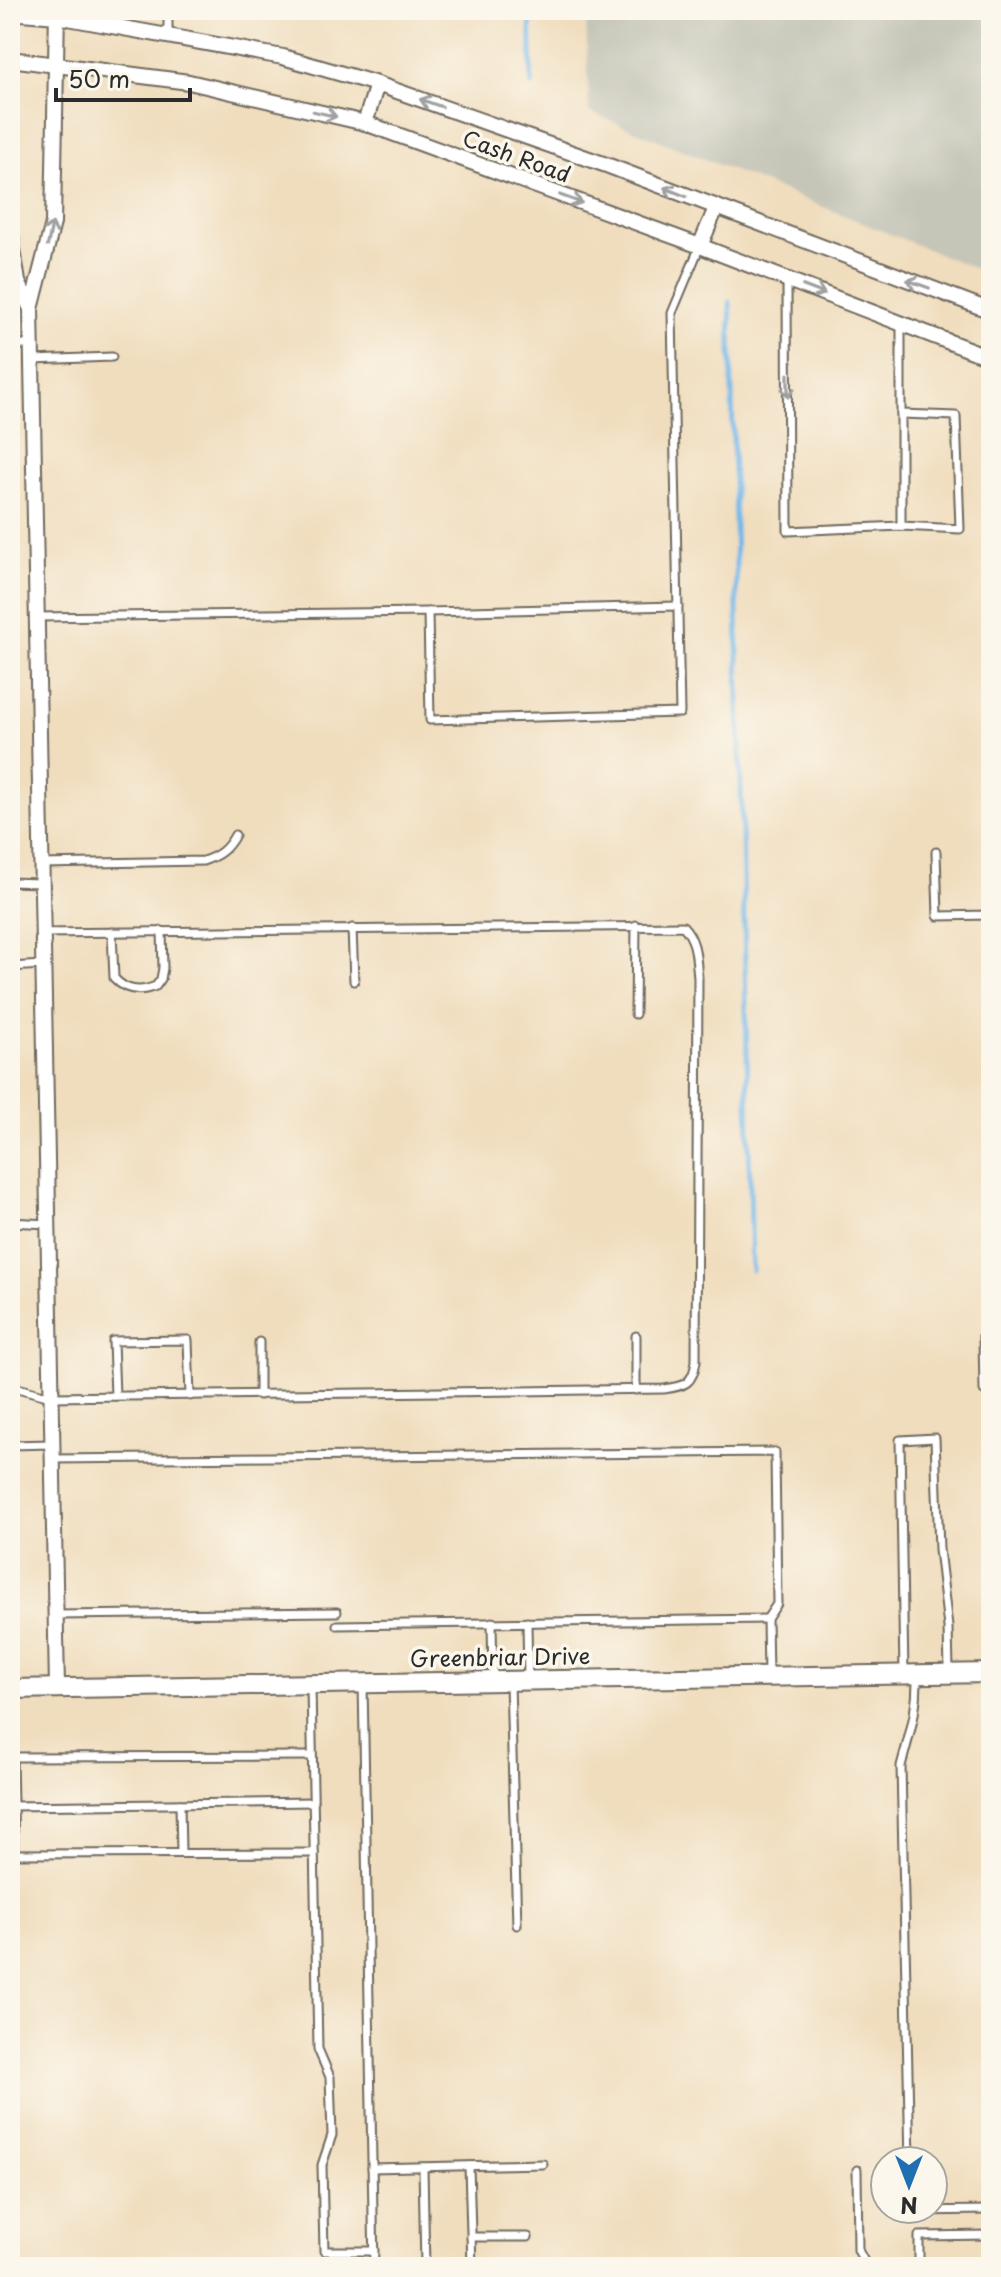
<svg xmlns="http://www.w3.org/2000/svg" width="1001" height="2277" font-family="'Playpen Sans',sans-serif">
	<style>
		.industrial { fill: #c5c5b8 }
		.lines { fill: none; stroke-linecap: round; stroke-linejoin: round }
		.stream { stroke: #72b7e9; stroke-width: 5 }
		.service-casing { stroke: #70695e; stroke-width: 11 }
		.minor-casing { stroke: #70695e; stroke-width: 18 }
		.tertiary-casing { stroke: #70695e; stroke-width: 22 }
		.service { stroke: #fff; stroke-width: 7 }
		.minor { stroke: #fff; stroke-width: 14 }
		.tertiary { stroke: #fff; stroke-width: 18 }
		.oneway { stroke: #a0a0a0 }
		.labels { text-anchor: middle; dominant-baseline: central; stroke-width: 7; stroke-linejoin: round; paint-order: stroke }
		.street-label { font-size: 22px; fill: #2b2b2b; stroke: #fbf7ec }
	</style>
	<rect width="100%" height="100%" fill="#fbf7ec"/>
	<filter id="ink" filterUnits="userSpaceOnUse"><feTurbulence type="fractalNoise" baseFrequency=".0125" numOctaves="2"/><feDisplacementMap in="SourceGraphic" scale="16" xChannelSelector="R" yChannelSelector="G"/><feConvolveMatrix kernelMatrix="1 2 1 2 8 2 1 2 1" color-interpolation-filters="sRGB"/></filter>
	<filter id="wash" filterUnits="userSpaceOnUse"><feTurbulence type="fractalNoise" baseFrequency=".006" numOctaves="4" result="noise"/><feDisplacementMap in="SourceGraphic" scale="32" xChannelSelector="R" yChannelSelector="G"/><feGaussianBlur stdDeviation="1.8" result="paint"/><feColorMatrix in="noise" values="0 0 0 0 0 0 0 0 0 0 0 0 0 0 0 0 0 1.4 0 .05"/><feComposite in="paint" operator="in"/></filter>
	<g filter="url(#wash)">
		<rect width="100%" height="100%" fill="#f0ddbd"/>
		<path class="industrial" d="M586,10H991V275L589,112Z"/>
		<g class="lines">
			<g class="stream">
				<path d="M530,10L532,85"/>
				<path d="M730,302L752,1271"/>
			</g>
		</g>
	</g>
	<g filter="url(#ink)">
		<g class="lines">
			<g class="service-casing">
				<g id="service">
					<path d="M168,10V36"/>
					<path d="M787,280L788,531L901,526L960,529L956,416L901,414"/>
					<path d="M901,324V526"/>
					<path d="M10,345H32"/>
					<path d="M32,360L112,357"/>
					<path d="M428,612L678,606"/>
					<path d="M37,617L428,612L430,720L680,713L672,313L700,246"/>
					<path d="M936,852L938,916L991,915"/>
					<path d="M41,864L203,861C218,856 227,850 235,835"/>
					<path d="M10,882L41,883"/>
					<path d="M352,928L354,981"/>
					<path d="M112,932L114,978C126,991 139,993 156,986L161,979L163,968L162,931"/>
					<path d="M10,967L43,965"/>
					<path d="M635,1014L636,925"/>
					<path d="M10,1222L48,1224"/>
					<path d="M636,1336V1390"/>
					<path d="M991,1336H983L984,1390H991"/>
					<path d="M259,1342V1395"/>
					<path d="M10,1386L51,1397L664,1389C685,1386 693,1384 696,1361L698,978C696,958 697,941 683,926L42,933"/>
					<path d="M115,1396L113,1341L188,1340L190,1396"/>
					<path d="M10,1445L52,1444"/>
					<path d="M52,1459L775,1452L777,1604L767,1619L768,1676"/>
					<path d="M55,1615L337,1612"/>
					<path d="M492,1622L493,1680"/>
					<path d="M527,1622L528,1679"/>
					<path d="M337,1625L767,1619"/>
					<path d="M904,1674L900,1440L935,1438L939,1549L948,1627L949,1671"/>
					<path d="M510,1683L517,1925"/>
					<path d="M363,1684L374,2267"/>
					<path d="M311,1686L318,2049L330,2077L332,2135L322,2165L324,2251H374"/>
					<path d="M10,1757L312,1756"/>
					<path d="M12,1757L14,1854"/>
					<path d="M180,1804L181,1853"/>
					<path d="M10,1806L313,1802"/>
					<path d="M10,1854L314,1853"/>
					<path d="M910,2161L901,1766C910,1732 918,1710 917,1674"/>
					<path d="M469,2166L472,2267"/>
					<path d="M423,2167L425,2267"/>
					<path d="M372,2168L543,2164"/>
					<path d="M857,2170L858,2250L867,2267"/>
					<path d="M911,2209V2211L991,2210"/>
					<path d="M471,2237H528"/>
					<path d="M919,2267V2236L991,2235"/>
				</g>
			</g>
			<g class="minor-casing">
				<g id="minor">
					<path d="M10,12L57,16L283,57L377,84L609,166L991,311"/>
					<path d="M10,59L189,82L365,123L700,246L991,358"/>
					<path d="M365,123L377,84"/>
					<path d="M10,229L18,282L31,309"/>
					<path d="M700,246L716,208"/>
					<path d="M57,1688L31,309L53,223L57,10"/>
				</g>
			</g>
			<g class="tertiary-casing">
				<path id="tertiary" d="M10,1689L991,1673"/>
			</g>
			<use href="#service" class="service"/>
			<use href="#minor" class="minor"/>
			<use href="#tertiary" class="tertiary"/>
		</g>
		<defs><path id="oneway-shaft" d="M-6 0H5M1.5-3L5.5 0L1.5 3" fill="none" stroke-width="1.6" stroke-linecap="round" stroke-linejoin="round" transform="scale(2)"/></defs>
		<g class="oneway">
			<use href="#oneway-shaft" transform="translate(431 103) rotate(-161)"/>
			<use href="#oneway-shaft" transform="translate(325 114) rotate(13)"/>
			<use href="#oneway-shaft" transform="translate(675 192) rotate(-158)"/>
			<use href="#oneway-shaft" transform="translate(571 199) rotate(20)"/>
			<use href="#oneway-shaft" transform="translate(50 234) rotate(-78)"/>
			<use href="#oneway-shaft" transform="translate(918 284) rotate(-160)"/>
			<use href="#oneway-shaft" transform="translate(814 290) rotate(21)"/>
			<use href="#oneway-shaft" transform="translate(788 386) rotate(90)"/>
		</g>
	</g>
	<g class="labels">
		<g class="street-label">
			<text transform="translate(517 155) rotate(20)">Cash Road</text>
			<text transform="translate(500 1656) rotate(-1)">Greenbriar Drive</text>
		</g>
	</g>
	<rect width="1001" height="2277" fill="none" stroke="#fbf7ec" stroke-width="40"/>
	<g transform="translate(909 2185) rotate(180)"><circle r="38" fill="#fbf7ec" stroke="#a8a59f" stroke-width="2"/>
	<path d="M0-6L14 30L0 20L-14 30Z" fill="#1f6fb2"/>
	<text y="-12" font-size="22" font-weight="bold" text-anchor="middle" fill="#2b2b2b">N</text>
	</g>
	<path d="M56 88v12h134v-12" fill="none" stroke="#2b2b2b" stroke-width="4"/>
	<text x="68" y="88" font-size="24" fill="#2b2b2b" stroke="#fbf7ec" stroke-width="6" paint-order="stroke">50 m</text>
</svg>
